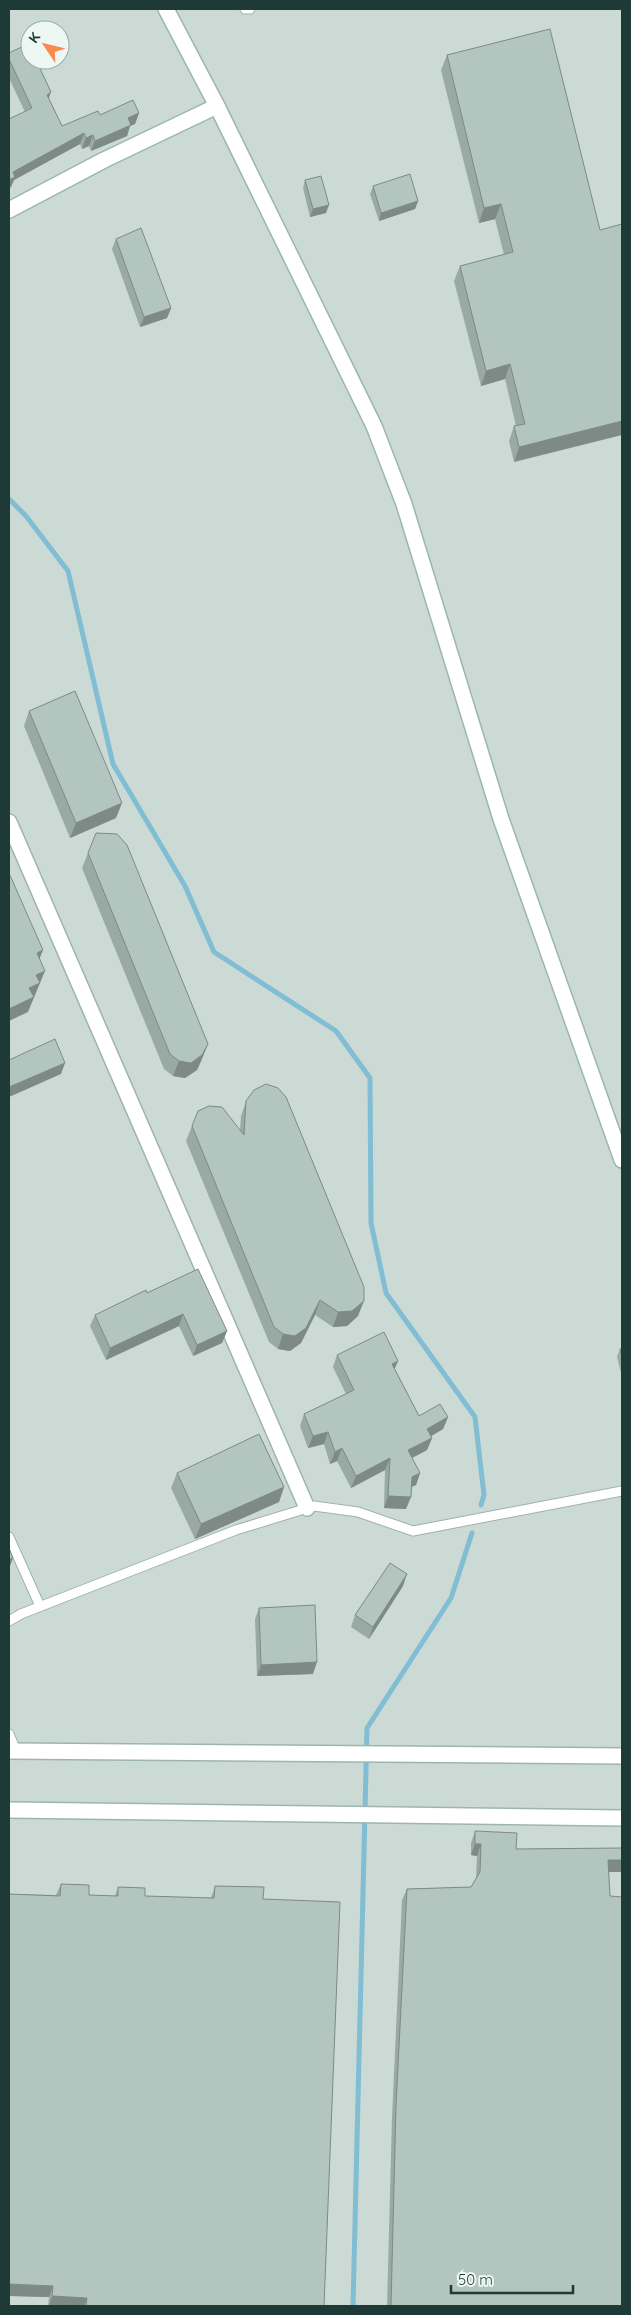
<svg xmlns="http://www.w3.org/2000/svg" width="631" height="2315" font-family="Quicksand,sans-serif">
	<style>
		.built { fill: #cbdad5; fill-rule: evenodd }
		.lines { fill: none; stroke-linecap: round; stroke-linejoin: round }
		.stream { stroke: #81bdd3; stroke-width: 5 }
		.lane-casing { stroke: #a0b2ae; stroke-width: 11 }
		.street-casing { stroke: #a0b2ae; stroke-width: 18 }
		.secondary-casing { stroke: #9cb6af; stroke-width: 18 }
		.lane { stroke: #fff; stroke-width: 9 }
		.street { stroke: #fff; stroke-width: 15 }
		.secondary { stroke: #fff; stroke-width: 15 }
		.wall { fill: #99a9a4 }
		.shaded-wall { fill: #7d8a86 }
		.building { fill: #b2c5bf; stroke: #7d8a86 }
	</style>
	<rect width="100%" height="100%" fill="#ddeae6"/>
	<path class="built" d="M9,9H622V2306H9ZM30,30H60V60H30Z"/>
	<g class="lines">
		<g class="stream">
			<path d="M9,499L26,516L68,571L113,764L185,886L214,952L336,1031L370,1078L371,1223L386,1293L475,1417L484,1495L481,1505"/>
			<path d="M353,2306L367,1728L451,1598L472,1533"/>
		</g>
		<g class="lane-casing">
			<g id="lane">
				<path d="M245,9H250"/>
				<path d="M9,1537L40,1606"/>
				<path d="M9,1621L21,1614L236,1530L314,1506L358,1512L413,1531L622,1491"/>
				<path d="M9,1734L16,1751"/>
			</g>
		</g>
		<g class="street-casing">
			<path id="street" d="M9,822L307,1508"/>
		</g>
		<g class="secondary-casing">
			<g id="secondary">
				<path d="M166,9L217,106L374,426L404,504L501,819L622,1160"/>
				<path d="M9,210L104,160L217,106"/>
				<path d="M9,1751L622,1756"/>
				<path d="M9,1810L622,1818"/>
			</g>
		</g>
		<use href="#lane" class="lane"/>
		<use href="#street" class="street"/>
		<use href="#secondary" class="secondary"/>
	</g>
	<g class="wall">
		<path d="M9,53L49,99L62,126L100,115L139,113L135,124L130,126L127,136L91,151L89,146L82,149L80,144L14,180L11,187L25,112L9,78Z"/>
		<path d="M447,55L600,230L514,462L509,441L514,426H516L505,379L481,386L454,281L460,266L504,255L495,219L479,223L441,70Z"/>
		<path d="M305,180L326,213L310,217L303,188Z"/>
		<path d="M373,186L418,201L415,209L379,221L370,194Z"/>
		<path d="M116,239L171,308L167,318L140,327L112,249Z"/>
		<path d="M29,711L116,818L70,838L24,726Z"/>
		<path d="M88,853L202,1059L197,1070L185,1078L173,1076L164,1069L82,868Z"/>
		<path d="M246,1101L358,1316L347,1326L333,1327L315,1315L301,1343L290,1351L278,1349L269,1342L186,1141L192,1126L240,1130L241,1116Z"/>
		<path d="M147,1293L227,1331L222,1343L193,1356L179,1326L106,1360L90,1326L95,1315Z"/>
		<path d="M620,1349H622V1376L617,1357Z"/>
		<path d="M337,1355L395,1369L419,1416L448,1417L443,1429L431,1436L432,1438L427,1450L412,1458L420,1473L416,1485L411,1487L406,1509L384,1508L385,1470L351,1488L337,1461L330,1464L324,1444L308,1448L300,1426L304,1414L346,1394L333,1367Z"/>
		<path d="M177,1473L284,1487L279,1502L195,1539L171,1488Z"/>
		<path d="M403,1586L369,1639L351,1627L355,1615Z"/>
		<path d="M259,1608L313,1674L257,1676L255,1619Z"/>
		<path d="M475,1831L516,1849L621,1848L622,1841V1872H609L622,2306H387L392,2117L402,1900L407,1889L471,1887L476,1878L477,1856L471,1855V1843Z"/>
		<path d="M61,1884L89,1895L115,1896L118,1887L145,1896L211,1898L215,1886L263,1899L324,2306H48L49,2297L9,2296V1894L56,1895Z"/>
	</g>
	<g class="shaded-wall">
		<path d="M51,92L47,103V95Z"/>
		<path d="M139,113L135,124L130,126L127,136L91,151L95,141L128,118Z"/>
		<path d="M84,133L80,144L14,180L11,187L9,188V180L13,172Z"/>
		<path d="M93,135L89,146L82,149L86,138Z"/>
		<path d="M418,201L415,209L379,221L381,213Z"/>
		<path d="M501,204L495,219L479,223L484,208Z"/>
		<path d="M329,205L326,213L310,217L313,209Z"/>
		<path d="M171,308L167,318L140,327L144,317Z"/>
		<path d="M510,364L505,379L481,386L486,371Z"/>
		<path d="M622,421V435L514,462L519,447Z"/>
		<path d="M122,803L116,818L70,838L76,823Z"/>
		<path d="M43,950L37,965V953Z"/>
		<path d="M45,971L28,1012L9,1021V1009L29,988L36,975Z"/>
		<path d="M208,1044L202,1059L197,1070L185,1078L173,1076L179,1061Z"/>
		<path d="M65,1063L61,1074L9,1097V1087Z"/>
		<path d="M320,1300L315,1315L301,1343L290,1351L278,1349L283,1334Z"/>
		<path d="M364,1301L358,1316L347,1326L333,1327L338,1312Z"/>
		<path d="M183,1314L179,1326L106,1360L110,1348Z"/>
		<path d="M227,1331L222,1343L193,1356L197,1345Z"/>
		<path d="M398,1361L393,1373L392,1364Z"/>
		<path d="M448,1417L443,1429L423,1441L427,1429Z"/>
		<path d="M328,1432L324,1444L308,1448L313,1436Z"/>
		<path d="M432,1438L427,1450L404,1462L408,1450Z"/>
		<path d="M342,1448L337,1461L330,1464L335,1452Z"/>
		<path d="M390,1458L385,1470L351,1488L356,1476Z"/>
		<path d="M420,1473L416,1485L407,1489L412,1477Z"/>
		<path d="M284,1487L279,1502L195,1539L201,1524Z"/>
		<path d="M388,1496L411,1497L406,1509L384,1508Z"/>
		<path d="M13,1558L9,1569V1559Z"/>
		<path d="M407,1574L403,1586L369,1639L373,1627Z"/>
		<path d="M317,1662L313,1674L257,1676L261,1665Z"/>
		<path d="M475,1844H481L477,1856L471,1855Z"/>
		<path d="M608,1860H622V1872H604Z"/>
		<path d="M9,2284L53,2286L49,2297L9,2296Z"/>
		<path d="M52,2296L87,2298L84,2306H49Z"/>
	</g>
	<g class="building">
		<path d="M550,29L600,230L622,224V421L519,447L514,426L525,424L510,364L486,371L460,266L513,252L501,204L484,208L447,55Z"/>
		<path d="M28,44L30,48V60H36L51,92L47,95L62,126L98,111L100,115L133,100L139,113L128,118L131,125L95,141L93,135L86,138L84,133L13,172L15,177L9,180V119L32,108L9,59V53Z"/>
		<path d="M410,174L418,201L381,213L373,186Z"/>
		<path d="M321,176L329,205L313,209L305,180Z"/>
		<path d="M141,228L171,308L144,317L116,239Z"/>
		<path d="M75,691L122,803L76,823L29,711Z"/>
		<path d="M96,833L117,834L127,845L208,1044L202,1055L191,1063L179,1061L170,1054L88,853Z"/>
		<path d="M9,873L43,950L37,953L45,971L36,975L40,983L29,988L34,997L9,1009Z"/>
		<path d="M55,1039L65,1063L9,1087V1060Z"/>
		<path d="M266,1084L278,1088L286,1097L364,1287V1301L352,1311L338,1312L320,1300L306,1328L295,1336L283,1334L274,1327L192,1126L198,1111L209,1106L222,1107L244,1135L246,1101L254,1090Z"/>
		<path d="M198,1269L227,1331L197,1345L183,1314L110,1348L95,1315L146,1290L147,1293Z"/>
		<path d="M384,1332L398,1361L392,1364L419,1416L440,1404L448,1417L427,1429L432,1438L408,1450L420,1473L412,1477L411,1497L388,1496L390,1458L356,1476L342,1448L335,1452L328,1432L313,1436L304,1414L354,1390L337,1355Z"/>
		<path d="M620,1349H622V1357Z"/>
		<path d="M259,1434L284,1487L201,1524L177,1473Z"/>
		<path d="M9,1548L13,1558L9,1559Z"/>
		<path d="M390,1563L407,1574L373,1627L355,1615Z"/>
		<path d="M315,1605L317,1662L261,1665L259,1608Z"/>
		<path d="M475,1831L517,1833L516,1849L622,1848V1860H608L610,1896L622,1897V2306H391L396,2106L407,1889L471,1887L480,1872L481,1844H475Z"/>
		<path d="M61,1884L89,1885V1895L118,1896V1887L145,1888V1896L214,1898L215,1886L264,1887L263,1899L340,1902L324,2306H86L87,2298L52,2296L53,2286L9,2284V1894L60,1896Z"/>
	</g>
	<rect width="631" height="2315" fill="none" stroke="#1e3a36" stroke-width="20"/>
	<g transform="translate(45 45) rotate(305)"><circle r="24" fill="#edf7f3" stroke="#9aaba7"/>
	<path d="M0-4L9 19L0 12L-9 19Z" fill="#f98a4c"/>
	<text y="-8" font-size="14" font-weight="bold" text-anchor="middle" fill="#1e3a36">K</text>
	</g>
	<path d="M451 2285v8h122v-8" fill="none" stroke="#1e3a36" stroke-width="2.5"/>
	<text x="458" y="2285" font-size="15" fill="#1e3a36" stroke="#edf7f3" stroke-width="4" paint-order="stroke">50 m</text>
</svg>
